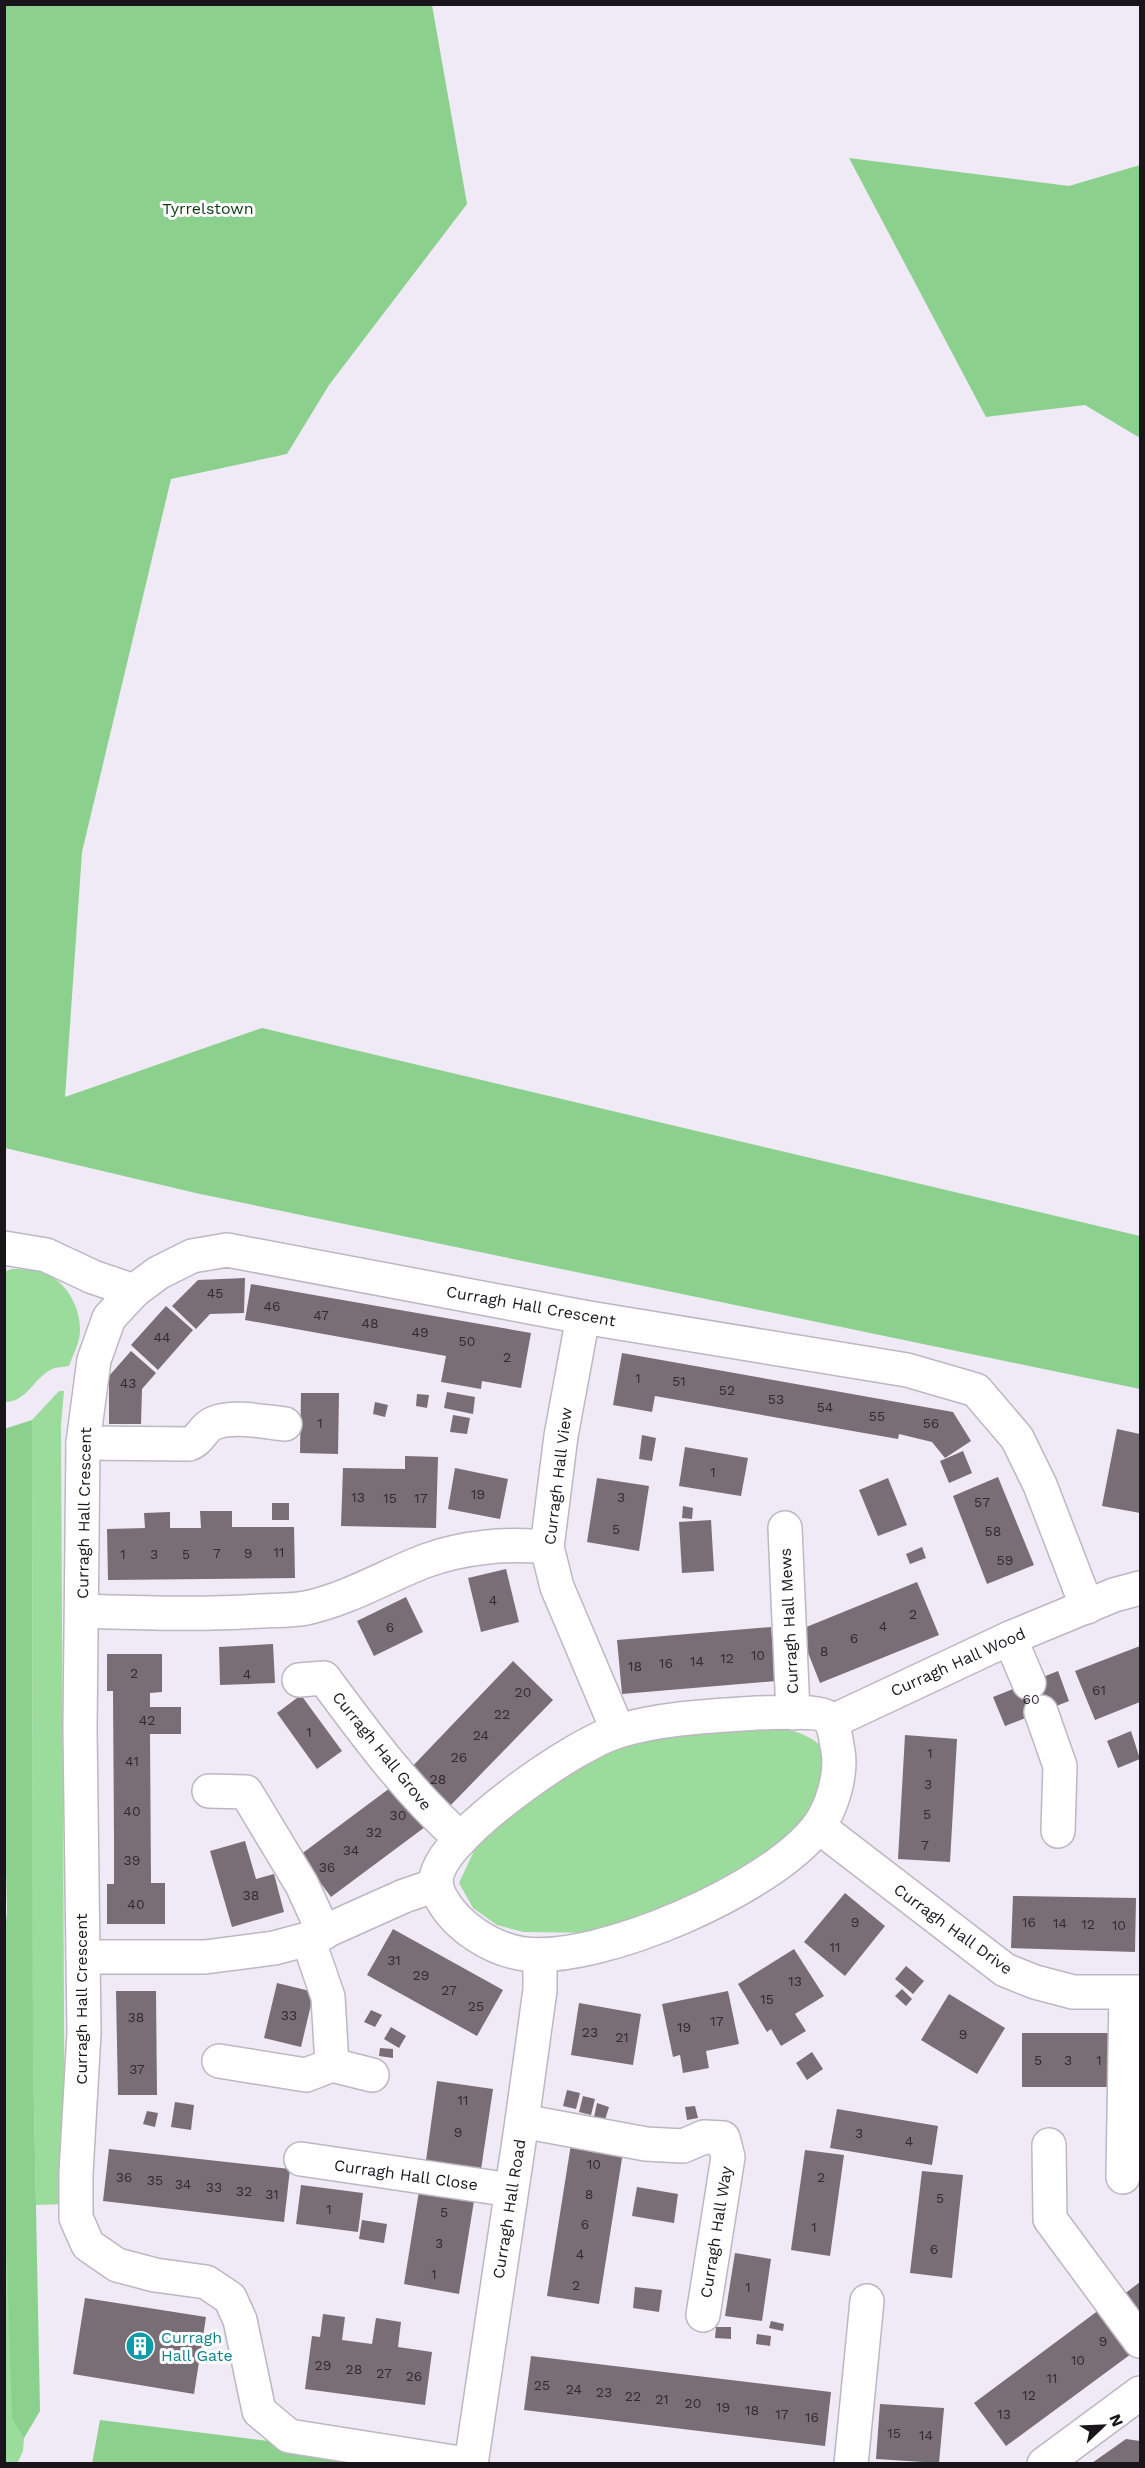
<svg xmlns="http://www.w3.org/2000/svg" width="1145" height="2468" font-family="'Work Sans',sans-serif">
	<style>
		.green { fill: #9bdb9c }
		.forest { fill: #8cd08e }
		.building { fill: #796e75 }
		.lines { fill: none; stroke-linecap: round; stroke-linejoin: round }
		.minor-casing { stroke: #bdb7c2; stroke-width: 36 }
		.minor { stroke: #fff; stroke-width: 33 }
		.labels { text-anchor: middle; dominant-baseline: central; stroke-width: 6; stroke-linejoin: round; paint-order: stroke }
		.number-label { font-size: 14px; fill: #302c31 }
		.park-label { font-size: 16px; fill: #083a0f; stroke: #fff }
		.street-label { font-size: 16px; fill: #18161a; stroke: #fff }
		.culture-label { font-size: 16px; fill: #0d838f; stroke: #fff; text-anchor: start }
	</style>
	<rect width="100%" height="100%" fill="#f0eaf6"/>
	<g class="green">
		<path d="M11,1269C24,1269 36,1269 48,1275C70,1285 84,1315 79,1339C77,1348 72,1357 69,1366C63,1367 55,1367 50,1370C33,1380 26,1402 5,1402L4,1272Z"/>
		<path d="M59,1391H64L61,1425L65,2204L36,2205L33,2055L32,1420Z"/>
		<path d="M747,1727C775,1729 797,1726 820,1745L823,1764L816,1802L791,1838L703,1895L597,1933L523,1932L497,1925L473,1908L459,1883L482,1834L541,1788L622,1745L702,1728Z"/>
		<path d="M4,2191L26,2231L24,2438L23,2451L17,2464L4,2463Z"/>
	</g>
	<g class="forest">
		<path d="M5,4L432,5L467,204L329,385L287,454L171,479L82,852L65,1097L262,1028L1140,1236V1389L200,1194L5,1148Z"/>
		<path d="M849,158L1069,186L1140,165V438L1085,405L986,417Z"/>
		<path d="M32,1420L33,2055L40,2411L24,2438L12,2418L5,2201L4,1944L7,1912L4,1792V1429Z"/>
		<path d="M100,2420L454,2464H92Z"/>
	</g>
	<g class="building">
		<path d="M245,1278L244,1313L210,1314L196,1329L172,1306L198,1280Z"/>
		<path d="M251,1284L531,1333L521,1388L482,1381L481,1389L441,1382L446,1356L245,1320Z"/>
		<path d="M166,1306L193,1330L158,1370L131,1345Z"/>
		<path d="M131,1351L156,1373L142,1389L141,1424H109V1376Z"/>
		<path d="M622,1353L953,1412L971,1441L945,1458L932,1442L899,1434L898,1439L655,1396L652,1412L613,1405Z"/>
		<path d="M447,1392L475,1397L473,1414L444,1408Z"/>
		<path d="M301,1393H339L338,1454L300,1453Z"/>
		<path d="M417,1394L429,1395L427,1408L416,1406Z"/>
		<path d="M375,1402L388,1405L385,1417L373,1414Z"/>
		<path d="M453,1415L470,1418L467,1434L450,1432Z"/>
		<path d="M1117,1429L1140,1434V1513L1102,1506Z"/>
		<path d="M642,1435L656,1438L652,1461L639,1459Z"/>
		<path d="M685,1447L748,1458L741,1496L679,1486Z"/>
		<path d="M963,1451L972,1473L949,1483L940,1461Z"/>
		<path d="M405,1456L438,1457L436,1528L341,1526L343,1468L405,1469Z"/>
		<path d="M455,1468L508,1479L500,1519L448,1509Z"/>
		<path d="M998,1477L1034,1565L987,1584L953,1496Z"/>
		<path d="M597,1478L649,1486L639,1551L587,1542Z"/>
		<path d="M888,1478L907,1525L878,1536L859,1490Z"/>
		<rect x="272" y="1503" width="17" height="17"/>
		<path d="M683,1506L693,1508L692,1519L682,1518Z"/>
		<path d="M200,1511H232V1527H294L295,1578L108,1580L107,1529L145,1528L144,1513L170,1512V1528H201Z"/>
		<path d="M711,1520L714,1571L682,1573L679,1522Z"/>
		<path d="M922,1547L926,1558L910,1564L906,1554Z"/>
		<path d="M506,1569L519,1622L481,1632L468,1578Z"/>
		<path d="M917,1582L939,1635L820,1683L799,1630Z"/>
		<path d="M406,1597L423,1632L374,1656L357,1621Z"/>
		<path d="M771,1627L776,1681L622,1694L617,1640Z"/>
		<path d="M273,1644L275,1683L220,1685L219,1647Z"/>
		<path d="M1140,1646V1702L1095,1720L1075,1671Z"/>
		<path d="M107,1654H162V1692L150,1693V1707H181V1734H150L151,1883H165V1924H107V1884H114V1837L113,1691H107Z"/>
		<path d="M513,1661L553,1700L447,1809L408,1771Z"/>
		<path d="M1058,1671L1069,1701L1005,1726L993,1697Z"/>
		<path d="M301,1695L342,1751L317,1769L277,1713Z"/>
		<path d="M1131,1731L1140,1759L1118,1768L1107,1741Z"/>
		<path d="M905,1735L957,1739L950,1862L898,1859Z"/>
		<path d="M394,1785L425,1827L331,1897L300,1855Z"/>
		<path d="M245,1841L256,1879L274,1874L284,1912L232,1927L210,1851Z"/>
		<path d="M845,1893L885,1926L845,1976L804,1942Z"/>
		<path d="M1013,1896L1136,1898L1135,1952L1011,1948Z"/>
		<path d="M393,1929L503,1990L477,2036L367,1975Z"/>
		<path d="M794,1949L824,1996L795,2014L806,2031L781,2046L771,2029L767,2032L738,1984Z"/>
		<path d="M906,1966L924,1981L913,1994L895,1979Z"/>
		<path d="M277,1983L314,1992L301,2047L264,2038Z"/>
		<path d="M902,1989L912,1999L906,2006L895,1996Z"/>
		<path d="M116,1991H156L157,2095H118Z"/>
		<path d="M728,1991L739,2044L706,2051L709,2068L683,2073L680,2055L673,2057L662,2004Z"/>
		<path d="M949,1994L1005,2028L977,2074L921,2040Z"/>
		<path d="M579,2003L641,2014L633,2065L571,2055Z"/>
		<path d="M371,2010L382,2015L375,2027L364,2022Z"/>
		<path d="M391,2027L406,2036L399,2048L384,2039Z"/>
		<rect x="1022" y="2033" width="94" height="54"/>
		<path d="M380,2048L393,2049V2058L379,2056Z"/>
		<path d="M812,2052L823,2069L807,2080L796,2063Z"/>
		<path d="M437,2081L493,2089L479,2183L424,2175Z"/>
		<path d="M567,2090L580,2093L576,2109L563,2106Z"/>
		<path d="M583,2096L595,2099L591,2115L579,2112Z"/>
		<path d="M175,2102L194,2105L191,2130L171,2127Z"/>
		<path d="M597,2103L609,2107L605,2120L594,2117Z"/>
		<path d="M695,2106L698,2118L687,2120L685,2107Z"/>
		<path d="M837,2109L938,2126L932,2165L830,2148Z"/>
		<path d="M147,2111L158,2113L155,2127L143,2124Z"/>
		<path d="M571,2144L623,2152L599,2304L547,2296Z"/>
		<path d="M109,2149L290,2169L284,2222L103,2201Z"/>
		<path d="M805,2150L844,2155L830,2256L791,2250Z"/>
		<path d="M922,2171L963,2175L952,2278L910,2273Z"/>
		<path d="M301,2185L363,2193L358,2232L296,2224Z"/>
		<path d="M637,2187L678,2194L674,2223L632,2216Z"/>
		<path d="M419,2191L474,2201L459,2294L404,2284Z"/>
		<path d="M362,2220L387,2224L384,2243L359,2239Z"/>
		<path d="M735,2253L771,2259L762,2321L725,2316Z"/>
		<path d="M1140,2282V2318L1123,2295Z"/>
		<path d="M635,2287L662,2290L659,2312L633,2308Z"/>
		<path d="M85,2298L206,2317L194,2394L73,2374Z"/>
		<path d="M1099,2310L1131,2354L1006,2446L974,2403Z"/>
		<path d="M323,2314L345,2317L342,2340L372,2344L376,2318L401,2322L398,2347L432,2352L425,2405L305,2389L312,2336L320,2337Z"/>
		<path d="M771,2321L784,2324L783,2331L769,2328Z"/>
		<path d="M716,2327H731V2339L715,2338Z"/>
		<path d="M757,2334L771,2336L770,2346L756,2344Z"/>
		<path d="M531,2356L831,2392L825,2446L524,2410Z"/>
		<path d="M880,2404L944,2408L939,2463L876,2459Z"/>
		<path d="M1126,2439L1140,2441V2463H1092Z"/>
	</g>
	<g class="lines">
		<g class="minor-casing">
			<g id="minor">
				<path d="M4,1248L46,1255L93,1277L134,1291"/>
				<path d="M583,1317L561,1436L547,1547L557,1587L618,1731"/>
				<path d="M83,1443L189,1444C201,1440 202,1428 214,1423C234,1415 264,1422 285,1424"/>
				<path d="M785,1528L793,1713"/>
				<path d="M82,1611C142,1613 201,1615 260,1611C275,1610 291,1611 306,1608C348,1599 386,1576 425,1561C463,1547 507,1543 547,1547"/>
				<path d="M1010,1638L1029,1683"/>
				<path d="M299,1680L324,1678C366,1735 408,1792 461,1839"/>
				<path d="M1041,1712L1060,1766L1058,1831"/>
				<path d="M756,1713C769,1713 817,1710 827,1717C835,1724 836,1741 838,1751C842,1774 832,1809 817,1828C770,1889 601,1963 524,1954C491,1949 457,1927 441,1898C436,1889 434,1879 439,1869C455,1828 576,1743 619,1731C661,1718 712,1716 756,1713Z"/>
				<path d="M831,1722L1010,1638L1114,1595L1140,1588"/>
				<path d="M209,1791L246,1792L302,1885L324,1933"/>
				<path d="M819,1827L1005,1970L1035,1982L1073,1992H1140"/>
				<path d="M83,1957H205L274,1948L308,1939L404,1896L436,1885"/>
				<path d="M219,2061L306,2075L332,2065L328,1997L308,1939"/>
				<path d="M332,2065L372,2075"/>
				<path d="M522,2121L646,2144L683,2146L704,2137L723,2138L728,2157L703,2315"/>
				<path d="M1049,2145L1050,2219L1140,2341"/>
				<path d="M301,2159L511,2190"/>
				<path d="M1123,2177L1126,1993"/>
				<path d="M466,2464L289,2436L259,2411L240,2320L230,2298L206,2282L155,2275L117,2265L88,2245L76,2218V2173L84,2033L80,1729L83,1443L94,1360L109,1318L134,1291L158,1273L192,1256L227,1250L583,1317L907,1370L976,1390L1017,1438L1040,1485L1087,1607"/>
				<path d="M471,2464L522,2121L540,1990V1955"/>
				<path d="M851,2464L867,2301"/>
				<path d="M1044,2464L1140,2393"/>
			</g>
		</g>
		<use href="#minor" class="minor"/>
	</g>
	<defs>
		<g id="building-disc" transform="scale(1.5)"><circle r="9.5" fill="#0f9aa8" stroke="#fff"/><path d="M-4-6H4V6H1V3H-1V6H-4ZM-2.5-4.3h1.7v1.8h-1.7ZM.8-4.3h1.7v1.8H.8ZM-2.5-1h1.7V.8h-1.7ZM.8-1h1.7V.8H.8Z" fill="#fff"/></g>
	</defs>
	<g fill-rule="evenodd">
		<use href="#building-disc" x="140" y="2346"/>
	</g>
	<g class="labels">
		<g class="number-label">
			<text x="215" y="1293">45</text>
			<text x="272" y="1306">46</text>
			<text x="321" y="1315">47</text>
			<text x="370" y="1323">48</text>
			<text x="420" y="1332">49</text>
			<text x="162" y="1337">44</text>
			<text x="467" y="1341">50</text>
			<text x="507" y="1357">2</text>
			<text x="638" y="1378">1</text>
			<text x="679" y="1381">51</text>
			<text x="128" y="1383">43</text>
			<text x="727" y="1390">52</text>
			<text x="776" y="1399">53</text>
			<text x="825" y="1407">54</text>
			<text x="877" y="1416">55</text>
			<text x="320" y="1423">1</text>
			<text x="931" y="1423">56</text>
			<text x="713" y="1472">1</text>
			<text x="478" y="1494">19</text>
			<text x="358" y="1497">13</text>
			<text x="621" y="1497">3</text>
			<text x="390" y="1498">15</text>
			<text x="421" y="1498">17</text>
			<text x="982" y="1502">57</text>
			<text x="616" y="1529">5</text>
			<text x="993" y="1531">58</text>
			<text x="279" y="1552">11</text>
			<text x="217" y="1553">7</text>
			<text x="248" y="1553">9</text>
			<text x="123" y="1554">1</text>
			<text x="154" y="1554">3</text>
			<text x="186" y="1554">5</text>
			<text x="1005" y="1560">59</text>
			<text x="493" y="1600">4</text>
			<text x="913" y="1614">2</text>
			<text x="883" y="1626">4</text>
			<text x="390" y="1627">6</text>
			<text x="854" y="1638">6</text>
			<text x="824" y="1651">8</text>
			<text x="758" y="1655">10</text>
			<text x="727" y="1658">12</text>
			<text x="697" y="1661">14</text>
			<text x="666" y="1663">16</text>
			<text x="635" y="1666">18</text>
			<text x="134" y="1673">2</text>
			<text x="247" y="1674">4</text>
			<text x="1099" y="1690">61</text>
			<text x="523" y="1692">20</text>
			<text x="1031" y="1699">60</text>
			<text x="502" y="1714">22</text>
			<text x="147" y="1720">42</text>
			<text x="309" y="1732">1</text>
			<text x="481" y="1735">24</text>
			<text x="930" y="1753">1</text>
			<text x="459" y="1757">26</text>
			<text x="132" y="1761">41</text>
			<text x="438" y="1779">28</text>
			<text x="928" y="1784">3</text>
			<text x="132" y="1811">40</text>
			<text x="927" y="1814">5</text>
			<text x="398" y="1815">30</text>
			<text x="374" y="1832">32</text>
			<text x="925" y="1845">7</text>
			<text x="351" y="1850">34</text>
			<text x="132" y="1860">39</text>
			<text x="327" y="1867">36</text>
			<text x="251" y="1895">38</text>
			<text x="136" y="1904">40</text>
			<text x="855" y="1922">9</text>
			<text x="1029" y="1922">16</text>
			<text x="1060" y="1923">14</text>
			<text x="1088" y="1924">12</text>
			<text x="1119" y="1925">10</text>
			<text x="835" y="1947">11</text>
			<text x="394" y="1960">31</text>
			<text x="421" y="1975">29</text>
			<text x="795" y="1981">13</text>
			<text x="449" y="1990">27</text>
			<text x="767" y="1999">15</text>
			<text x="476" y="2006">25</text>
			<text x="289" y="2015">33</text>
			<text x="136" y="2017">38</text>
			<text x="717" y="2021">17</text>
			<text x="684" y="2027">19</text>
			<text x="590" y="2032">23</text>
			<text x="963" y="2034">9</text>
			<text x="622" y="2037">21</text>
			<text x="1038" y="2060">5</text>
			<text x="1068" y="2060">3</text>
			<text x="1099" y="2060">1</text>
			<text x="137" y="2069">37</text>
			<text x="463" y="2100">11</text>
			<text x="458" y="2132">9</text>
			<text x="859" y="2133">3</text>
			<text x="909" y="2141">4</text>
			<text x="594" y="2164">10</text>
			<text x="124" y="2177">36</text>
			<text x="821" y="2177">2</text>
			<text x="155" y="2180">35</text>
			<text x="183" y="2184">34</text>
			<text x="214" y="2187">33</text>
			<text x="244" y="2191">32</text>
			<text x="272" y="2194">31</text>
			<text x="589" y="2194">8</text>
			<text x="940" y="2198">5</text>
			<text x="329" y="2209">1</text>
			<text x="444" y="2212">5</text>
			<text x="585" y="2224">6</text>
			<text x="814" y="2227">1</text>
			<text x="439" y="2243">3</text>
			<text x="934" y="2249">6</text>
			<text x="580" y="2254">4</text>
			<text x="434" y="2274">1</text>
			<text x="576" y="2285">2</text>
			<text x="748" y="2287">1</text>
			<text x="1103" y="2341">9</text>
			<text x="1078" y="2360">10</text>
			<text x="323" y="2365">29</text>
			<text x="354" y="2369">28</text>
			<text x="384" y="2373">27</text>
			<text x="414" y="2376">26</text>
			<text x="1052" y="2378">11</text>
			<text x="542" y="2385">25</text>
			<text x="574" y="2389">24</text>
			<text x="604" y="2392">23</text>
			<text x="1029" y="2395">12</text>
			<text x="633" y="2396">22</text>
			<text x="662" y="2399">21</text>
			<text x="693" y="2403">20</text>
			<text x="723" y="2407">19</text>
			<text x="752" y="2410">18</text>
			<text x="782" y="2414">17</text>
			<text x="1004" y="2414">13</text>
			<text x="812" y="2417">16</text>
			<text x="894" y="2433">15</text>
			<text x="926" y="2435">14</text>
		</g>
		<g class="park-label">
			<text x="208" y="208">Tyrrelstown</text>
		</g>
		<g class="street-label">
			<text transform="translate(531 1306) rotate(10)">Curragh Hall Crescent</text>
			<text transform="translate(558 1476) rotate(-83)">Curragh Hall View</text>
			<text transform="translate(84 1513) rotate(-89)">Curragh Hall Crescent</text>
			<text transform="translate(789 1621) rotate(-93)">Curragh Hall Mews</text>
			<text transform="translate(958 1662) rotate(-24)">Curragh Hall Wood</text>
			<text transform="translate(382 1751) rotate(51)">Curragh Hall Grove</text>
			<text transform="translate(953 1929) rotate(36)">Curragh Hall Drive</text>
			<text transform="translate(81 1999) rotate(-90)">Curragh Hall Crescent</text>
			<text transform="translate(406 2175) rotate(8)">Curragh Hall Close</text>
			<text transform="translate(509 2209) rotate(-81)">Curragh Hall Road</text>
			<text transform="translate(716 2232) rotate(-81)">Curragh Hall Way</text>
		</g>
		<g class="culture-label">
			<text x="161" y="2337">Curragh<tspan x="161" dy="18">Hall Gate</tspan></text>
		</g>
	</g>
	<rect width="1145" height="2468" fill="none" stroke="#18161a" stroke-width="12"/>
	<g transform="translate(1103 2426) rotate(67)" stroke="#ffffff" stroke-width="4.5" paint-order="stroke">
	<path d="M0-4.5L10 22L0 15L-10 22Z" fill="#18161a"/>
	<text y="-9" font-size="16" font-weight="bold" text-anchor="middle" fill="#18161a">N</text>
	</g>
</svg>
